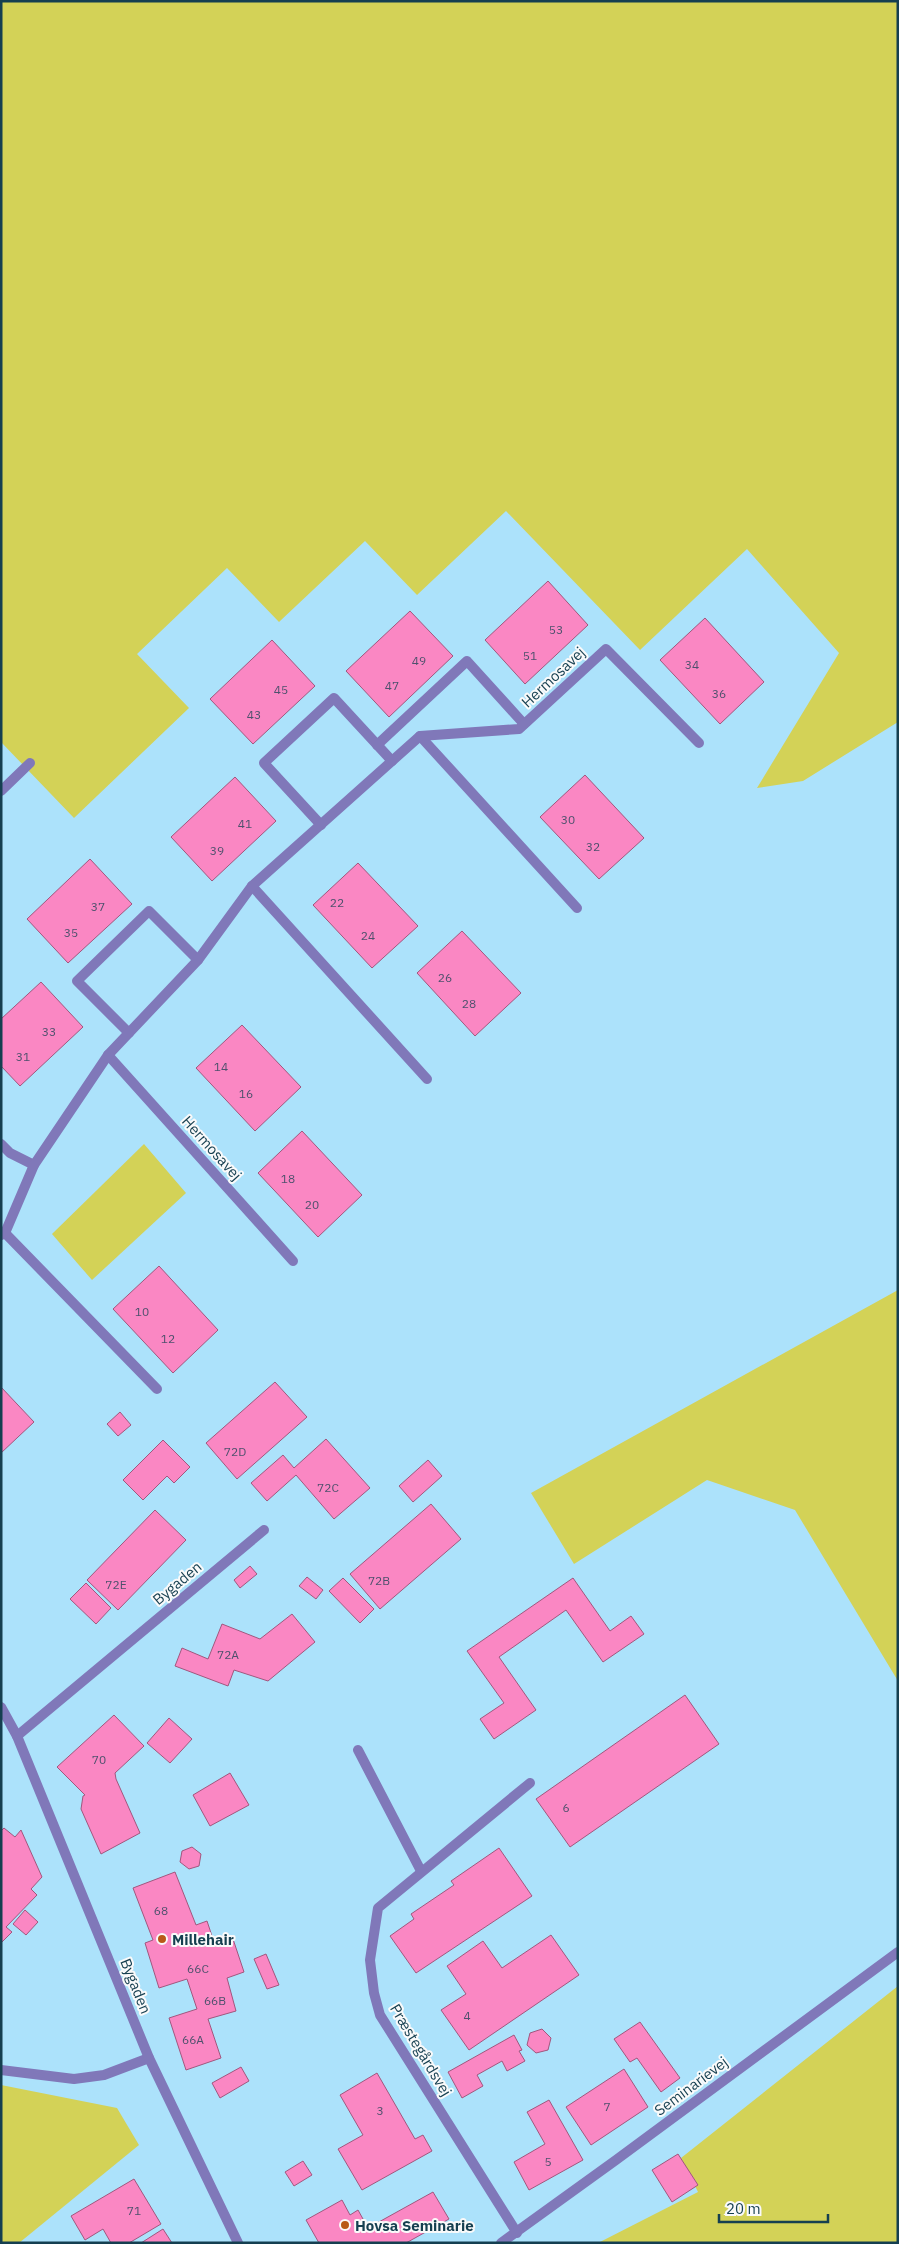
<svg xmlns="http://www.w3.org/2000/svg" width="899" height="2244" font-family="'IBM Plex Sans',sans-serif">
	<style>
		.green { fill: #d3d257 }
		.building { fill: #fa87c3; stroke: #a1577e }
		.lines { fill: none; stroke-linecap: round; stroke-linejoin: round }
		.service { stroke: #8078b9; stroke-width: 10 }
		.minor { stroke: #8078b9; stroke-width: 10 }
		.tertiary { stroke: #8078b9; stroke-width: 10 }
		.poi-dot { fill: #b95817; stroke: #fafafa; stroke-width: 2 }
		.labels { text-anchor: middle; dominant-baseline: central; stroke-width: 4; stroke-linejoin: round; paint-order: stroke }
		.number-label { font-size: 12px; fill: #4e516d }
		.street-label { font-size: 15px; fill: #153f50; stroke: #fafafa }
		.poi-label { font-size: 15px; font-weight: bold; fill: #153f50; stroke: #fafafa; text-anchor: start }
	</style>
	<rect width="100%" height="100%" fill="#ace2fb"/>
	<g class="green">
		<path d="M1,1H898V722L803,781L757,788L839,653L747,549L640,650L506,511L417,595L365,541L279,622L227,568L137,654L189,708L74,818L1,742Z"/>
		<path d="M144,1144L186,1193L92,1280L52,1234Z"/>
		<path d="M898,1290V1681L795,1510L707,1480L574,1564L531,1493Z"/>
		<path d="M898,1986V2243H598L698,2192L681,2158Z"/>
		<path d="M1,2085L117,2108L139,2145L19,2243H1Z"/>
	</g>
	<g class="building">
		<path d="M548,581L588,625L525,684L485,640Z"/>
		<path d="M410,611L453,656L389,717L346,671Z"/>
		<path d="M705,618L764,682L720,724L660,660Z"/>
		<path d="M272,640L315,686L253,744L210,699Z"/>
		<path d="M585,775L644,838L599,879L540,817Z"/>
		<path d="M235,777L276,821L212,881L171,837Z"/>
		<path d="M90,859L132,904L68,963L27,919Z"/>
		<path d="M358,863L418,926L372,968L313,905Z"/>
		<path d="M462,931L521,993L475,1036L417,973Z"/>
		<path d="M41,982L83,1027L20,1086L1,1066V1019Z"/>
		<path d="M242,1025L301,1087L255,1131L196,1068Z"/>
		<path d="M302,1131L362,1195L318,1237L258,1173Z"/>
		<path d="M159,1266L218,1330L173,1373L113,1309Z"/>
		<path d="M275,1382L307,1417L237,1479L206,1443Z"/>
		<path d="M1,1387L34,1422L1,1453Z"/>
		<path d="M120,1412L131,1425L118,1436L107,1424Z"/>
		<path d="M326,1439L370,1488L334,1519L296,1475L267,1501L251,1483L283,1455L294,1468Z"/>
		<path d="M163,1440L190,1467L174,1483L167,1476L143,1500L123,1480Z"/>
		<path d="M428,1460L442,1476L413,1502L399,1486Z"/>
		<path d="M431,1504L461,1539L380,1609L350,1574Z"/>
		<path d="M155,1510L186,1540L118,1610L87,1580Z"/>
		<path d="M250,1566L257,1574L240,1588L234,1580Z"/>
		<path d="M307,1577L323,1590L316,1599L299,1586Z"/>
		<path d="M343,1578L374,1609L360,1623L329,1591Z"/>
		<path d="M573,1578L610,1631L631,1616L644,1634L603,1662L566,1610L499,1657L536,1710L494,1739L480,1719L504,1703L467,1651Z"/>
		<path d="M86,1583L111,1608L96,1624L70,1599Z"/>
		<path d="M292,1614L315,1642L268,1681L234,1670L228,1686L175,1666L182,1648L208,1659L222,1624L260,1639Z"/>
		<path d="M685,1695L719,1744L570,1847L536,1799Z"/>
		<path d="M114,1715L144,1746L115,1773L116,1779L140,1833L101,1854L81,1809L83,1796L85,1795L57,1767Z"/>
		<path d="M169,1718L192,1739L170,1763L147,1743Z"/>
		<path d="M230,1773L249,1805L210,1826L193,1795Z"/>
		<path d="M4,1828L15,1837L21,1830L42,1877L31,1889L37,1895L6,1927L12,1932L1,1943V1831Z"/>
		<path d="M192,1847L201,1854L199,1866L189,1869L180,1862L182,1851Z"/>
		<path d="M499,1848L532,1896L416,1973L390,1936L414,1919L411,1914L454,1885L451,1881Z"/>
		<path d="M175,1872L196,1925L207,1921L215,1945L233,1939L244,1972L227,1978L236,2011L208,2019L221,2058L186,2070L169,2018L197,2009L187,1979L159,1988L145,1943L153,1940L133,1888Z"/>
		<path d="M25,1910L38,1922L26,1935L13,1924Z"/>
		<path d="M551,1935L579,1975L469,2050L441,2010L466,1994L447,1966L483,1941L502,1968Z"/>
		<path d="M266,1954L279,1985L267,1989L254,1959Z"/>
		<path d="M640,2022L680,2078L661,2092L637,2058L630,2062L614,2039Z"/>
		<path d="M542,2029L551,2038L548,2050L536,2053L527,2045L530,2033Z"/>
		<path d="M514,2035L522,2050L519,2051L525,2061L507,2071L502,2061L477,2075L483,2086L462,2098L448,2072Z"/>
		<path d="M241,2067L249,2081L220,2098L212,2083Z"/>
		<path d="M624,2069L648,2107L591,2145L566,2107Z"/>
		<path d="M377,2073L415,2139L423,2135L432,2151L362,2190L338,2149L363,2135L340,2095Z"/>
		<path d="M549,2100L583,2160L529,2190L514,2162L545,2144L527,2112Z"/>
		<path d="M678,2154L698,2185L672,2202L652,2170Z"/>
		<path d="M303,2161L312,2175L294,2186L285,2172Z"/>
		<path d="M134,2179L161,2224L129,2243H111L103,2229L85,2240L71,2216Z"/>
		<path d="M433,2192L449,2219L406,2243H319L306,2220L342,2200L350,2215L358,2210L368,2228Z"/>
		<path d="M163,2229L172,2243H141Z"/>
	</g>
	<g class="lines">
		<g class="service">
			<path d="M377,745L467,661L524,724"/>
			<path d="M321,825L264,763L334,698L392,761"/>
			<path d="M129,1033L77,981L149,911L198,960"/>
			<path d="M358,1750L421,1871"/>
		</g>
		<g class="minor">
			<path d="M420,736L577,908"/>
			<path d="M1,791L30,763"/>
			<path d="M252,886L427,1079"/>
			<path d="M108,1055L293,1261"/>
			<path d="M1,1144L10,1153L34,1165"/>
			<path d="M5,1233L157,1389"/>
			<path d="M1,1235L5,1233L34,1165L108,1055L198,960L252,886L420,736L519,729L606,649L699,743"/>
			<path d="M17,1736L264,1530"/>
			<path d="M1,2070L74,2079L104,2075L149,2058"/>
			<path d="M517,2233L380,2015L374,1993L370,1960L378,1908L530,1783"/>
		</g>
		<g class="tertiary">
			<path d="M1,1707L17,1736L149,2058L238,2243"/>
			<path d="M501,2243L616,2160L898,1952"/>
		</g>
	</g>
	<g class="poi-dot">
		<circle cx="162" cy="1939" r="5"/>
		<circle cx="345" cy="2225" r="5"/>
	</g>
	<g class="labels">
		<g class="number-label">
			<text x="556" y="629">53</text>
			<text x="530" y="655">51</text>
			<text x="419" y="660">49</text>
			<text x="692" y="664">34</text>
			<text x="392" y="685">47</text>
			<text x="281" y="689">45</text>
			<text x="719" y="693">36</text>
			<text x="254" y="714">43</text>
			<text x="568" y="819">30</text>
			<text x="245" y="823">41</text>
			<text x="593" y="846">32</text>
			<text x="217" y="850">39</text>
			<text x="337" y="902">22</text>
			<text x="98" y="906">37</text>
			<text x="71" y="932">35</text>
			<text x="368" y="935">24</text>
			<text x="445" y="977">26</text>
			<text x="469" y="1003">28</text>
			<text x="49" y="1031">33</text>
			<text x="23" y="1056">31</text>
			<text x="221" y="1066">14</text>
			<text x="246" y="1093">16</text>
			<text x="288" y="1178">18</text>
			<text x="312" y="1204">20</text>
			<text x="142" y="1311">10</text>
			<text x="168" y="1338">12</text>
			<text x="235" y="1451">72D</text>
			<text x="328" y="1487">72C</text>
			<text x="379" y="1580">72B</text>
			<text x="116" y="1584">72E</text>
			<text x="228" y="1654">72A</text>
			<text x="99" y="1759">70</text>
			<text x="566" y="1807">6</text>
			<text x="161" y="1910">68</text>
			<text x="198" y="1968">66C</text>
			<text x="215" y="2000">66B</text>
			<text x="467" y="2015">4</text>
			<text x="193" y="2039">66A</text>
			<text x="607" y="2106">7</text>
			<text x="380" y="2110">3</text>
			<text x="548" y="2161">5</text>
			<text x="134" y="2210">71</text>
		</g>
		<g class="street-label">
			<text transform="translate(553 677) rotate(-43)">Hermosavej</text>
			<text transform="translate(212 1148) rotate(48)">Hermosavej</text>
			<text transform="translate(177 1583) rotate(-40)">Bygaden</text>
			<text transform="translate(136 1986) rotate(68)">Bygaden</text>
			<text transform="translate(421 2050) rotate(59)">Præstegårdsvej</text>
			<text transform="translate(691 2086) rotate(-37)">Seminarievej</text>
		</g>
		<g class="poi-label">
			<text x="172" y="1939">Millehair</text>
			<text x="355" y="2225">Hovsa Seminarie</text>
		</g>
	</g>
	<rect width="899" height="2244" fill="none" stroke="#153f50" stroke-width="5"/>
	<path d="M719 2214v8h109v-8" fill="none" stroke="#153f50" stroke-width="2.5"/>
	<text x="726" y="2214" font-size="15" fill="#153f50" stroke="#fafafa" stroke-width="4" paint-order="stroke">20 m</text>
</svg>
